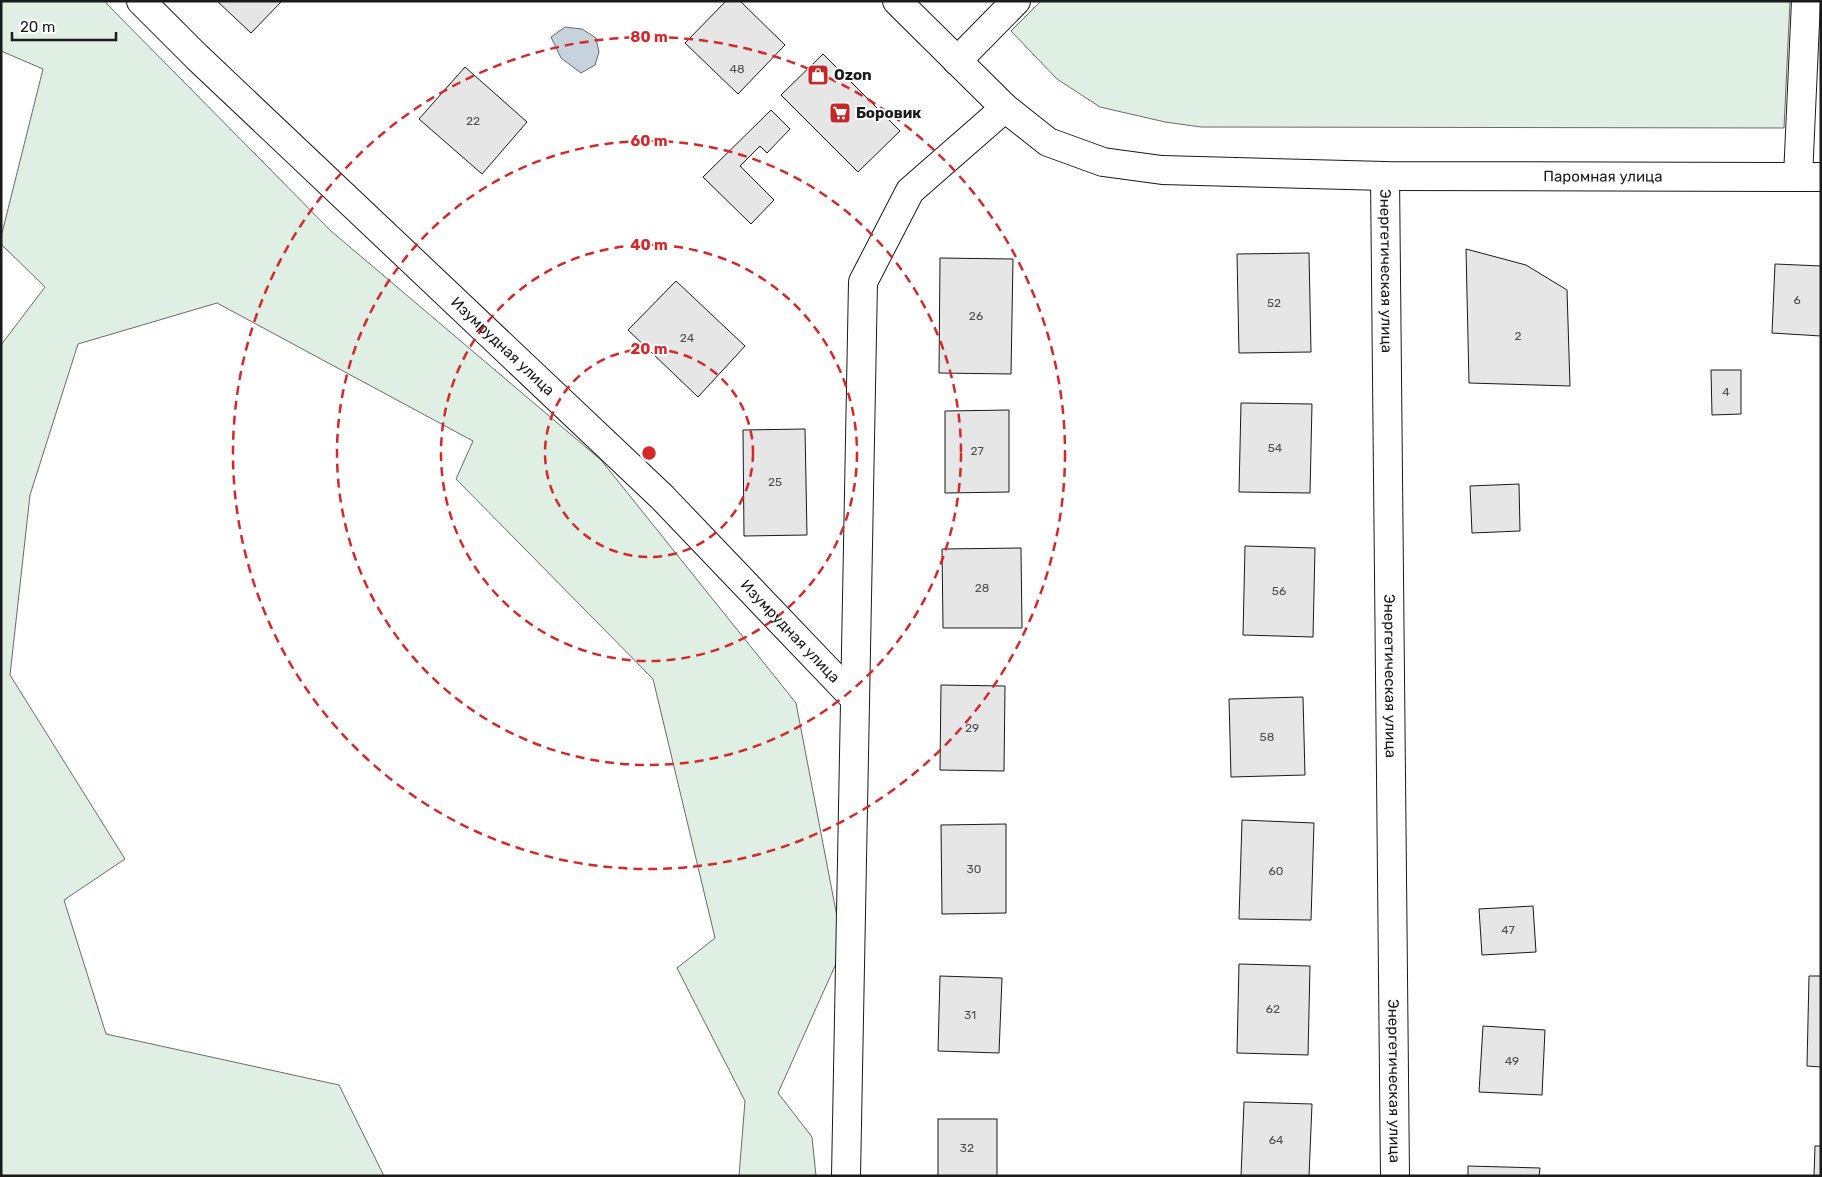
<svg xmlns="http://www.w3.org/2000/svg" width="1822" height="1177" font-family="Rubik,sans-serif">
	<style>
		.green { fill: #e0efe3; stroke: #6a6a6a }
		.water { fill: #c6d2dc; stroke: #6a6a6a }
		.building { fill: #e6e6e6; stroke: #1a1a1a }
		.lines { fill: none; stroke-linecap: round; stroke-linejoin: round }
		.street-casing { stroke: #1a1a1a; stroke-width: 30 }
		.street { stroke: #fff; stroke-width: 28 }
		.ring { fill: none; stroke: #d62828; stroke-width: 2.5; stroke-dasharray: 9 6 }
		.labels { text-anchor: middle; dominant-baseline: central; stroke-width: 4; stroke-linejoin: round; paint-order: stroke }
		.number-label { font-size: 12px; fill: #4d4d4d }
		.poi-label { font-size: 15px; font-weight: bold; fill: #1a1a1a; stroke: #fff; text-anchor: start }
		.street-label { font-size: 15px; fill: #1a1a1a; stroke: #fff }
		.centre { fill: #d62828; stroke: #fff; stroke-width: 2.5 }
		.ring-label { font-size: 15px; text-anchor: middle; font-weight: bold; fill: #d62828; stroke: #fff; stroke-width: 4; stroke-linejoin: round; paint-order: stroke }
	</style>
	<rect width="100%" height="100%" fill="#fff"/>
	<g class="green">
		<path d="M1,1H104L331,231L601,460L796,703L843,948L778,1093L812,1137L816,1176H739L745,1101L677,968L715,938L653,679L456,479L473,441L217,303L78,344L30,495L10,675L125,859L64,900L106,1034L339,1085L384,1176H1V345L45,287L1,244V237L43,69L1,51Z"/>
		<path d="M1041,1H1790L1784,128L1201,127L1165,122L1100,107L1057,79L1011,31Z"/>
	</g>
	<path class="water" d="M565,27L582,29L596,38L599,52L595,65L581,73L561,58L551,37Z"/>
	<g class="building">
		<path d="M217,1H282L251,33Z"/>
		<path d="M726,1H740L785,45L738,94L685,43Z"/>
		<path d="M823,54L900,131L858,172L781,95Z"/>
		<path d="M465,67L527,122L482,174L419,119Z"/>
		<path d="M771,110L790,129L767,153L760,146L740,166L774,200L751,224L703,177Z"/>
		<path d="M1466,249L1526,265L1567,290L1570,386L1469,383Z"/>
		<path d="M1309,253L1311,352L1239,353L1237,254Z"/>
		<path d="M940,258L1013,259L1011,374L939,373Z"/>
		<path d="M1775,264L1821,266V336L1772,333Z"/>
		<path d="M676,281L745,346L698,397L628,330Z"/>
		<path d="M1711,370H1741V414L1712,415Z"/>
		<path d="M1241,403L1312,404L1310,493L1239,492Z"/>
		<path d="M1009,410V492L945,493V411Z"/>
		<path d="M805,429L807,535L744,536L743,430Z"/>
		<path d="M1519,484L1520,531L1472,533L1470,486Z"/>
		<path d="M1245,546L1315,548L1313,637L1243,635Z"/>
		<path d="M1021,548L1022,628H943L942,549Z"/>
		<path d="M941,685L1005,686L1004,771L940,770Z"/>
		<path d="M1303,697L1305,775L1231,777L1229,699Z"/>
		<path d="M1242,820L1314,823L1311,920L1239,919Z"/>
		<path d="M1006,824V913L942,914L941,825Z"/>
		<path d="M1533,906L1536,952L1482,955L1479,909Z"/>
		<path d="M1239,964L1310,966L1308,1055L1237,1053Z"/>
		<path d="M940,976L1002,978L999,1053L938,1051Z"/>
		<path d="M1809,976H1821V1067L1807,1066Z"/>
		<path d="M1483,1026L1545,1030L1542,1095L1479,1092Z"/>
		<path d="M1244,1102L1312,1104L1309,1176H1241Z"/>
		<rect x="938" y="1119" width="59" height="57"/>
		<path d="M1815,1146H1821V1176H1814Z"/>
		<path d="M1468,1166L1540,1168L1539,1176H1468Z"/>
	</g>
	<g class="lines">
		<g class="street-casing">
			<g id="street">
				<path id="s1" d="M141,1L197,57L662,497L855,699"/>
				<path id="s2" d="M897,1L1005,108L1048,142L1103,162L1162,170L1385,176L1821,177"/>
				<path d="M957,61L1016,1"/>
				<path id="s3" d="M1385,176L1395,1176"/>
				<path d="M1798,177L1806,1"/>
				<path d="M846,1176L863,282L910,191L1005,108"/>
			</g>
		</g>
		<use href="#street" class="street"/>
	</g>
	<g class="ring">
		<circle cx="649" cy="453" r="104"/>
		<circle cx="649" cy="453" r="208"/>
		<circle cx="649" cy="453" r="312"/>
		<circle cx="649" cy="453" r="416"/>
	</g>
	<defs>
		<g id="shop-square" transform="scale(1.125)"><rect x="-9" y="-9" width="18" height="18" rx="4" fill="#c62828" stroke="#fff"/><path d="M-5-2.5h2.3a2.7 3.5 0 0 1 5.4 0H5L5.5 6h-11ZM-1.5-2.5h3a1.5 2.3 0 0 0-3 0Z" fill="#fff"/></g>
		<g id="supermarket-square" transform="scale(1.125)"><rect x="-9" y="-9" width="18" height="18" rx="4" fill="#c62828" stroke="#fff"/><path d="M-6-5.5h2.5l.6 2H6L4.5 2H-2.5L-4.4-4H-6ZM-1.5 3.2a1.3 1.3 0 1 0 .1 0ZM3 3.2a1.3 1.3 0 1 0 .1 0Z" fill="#fff"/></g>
	</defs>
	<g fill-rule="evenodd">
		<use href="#shop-square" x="818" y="75"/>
		<use href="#supermarket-square" x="840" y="113"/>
	</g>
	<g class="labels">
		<g class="number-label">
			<text x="737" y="69">48</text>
			<text x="473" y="121">22</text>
			<text x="1797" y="300">6</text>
			<text x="1274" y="303">52</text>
			<text x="976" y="316">26</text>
			<text x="1518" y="336">2</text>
			<text x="687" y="338">24</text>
			<text x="1726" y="392">4</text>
			<text x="1275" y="448">54</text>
			<text x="977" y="451">27</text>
			<text x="775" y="482">25</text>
			<text x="982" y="588">28</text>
			<text x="1279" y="591">56</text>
			<text x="972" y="728">29</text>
			<text x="1267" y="737">58</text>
			<text x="974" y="869">30</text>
			<text x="1276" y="871">60</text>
			<text x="1508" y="930">47</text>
			<text x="1273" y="1009">62</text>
			<text x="970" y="1015">31</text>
			<text x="1512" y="1061">49</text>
			<text x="1276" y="1140">64</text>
			<text x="967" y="1148">32</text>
		</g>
		<g class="poi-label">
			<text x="834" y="75">Ozon</text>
			<text x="856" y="113">Боровик</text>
		</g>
		<g class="street-label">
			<text stroke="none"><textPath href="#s2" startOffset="766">Паромная улица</textPath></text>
			<text stroke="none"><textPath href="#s3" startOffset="95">Энергетическая улица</textPath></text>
			<text stroke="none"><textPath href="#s1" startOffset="500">Изумрудная улица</textPath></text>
			<text stroke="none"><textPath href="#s1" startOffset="905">Изумрудная улица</textPath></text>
			<text stroke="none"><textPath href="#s3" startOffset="500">Энергетическая улица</textPath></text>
			<text stroke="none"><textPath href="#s3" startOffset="905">Энергетическая улица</textPath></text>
		</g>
	</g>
	<circle cx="649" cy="453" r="8" class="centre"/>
	<g class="ring-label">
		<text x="649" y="42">80 m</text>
		<text x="649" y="146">60 m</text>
		<text x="649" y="250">40 m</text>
		<text x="649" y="354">20 m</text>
	</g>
	<rect width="1822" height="1177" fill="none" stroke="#1a1a1a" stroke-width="5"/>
	<path d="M12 32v8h104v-8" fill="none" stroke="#1a1a1a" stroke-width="2.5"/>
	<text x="20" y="32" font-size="15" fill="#1a1a1a" stroke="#ffffff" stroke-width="4" paint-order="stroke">20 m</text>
</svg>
